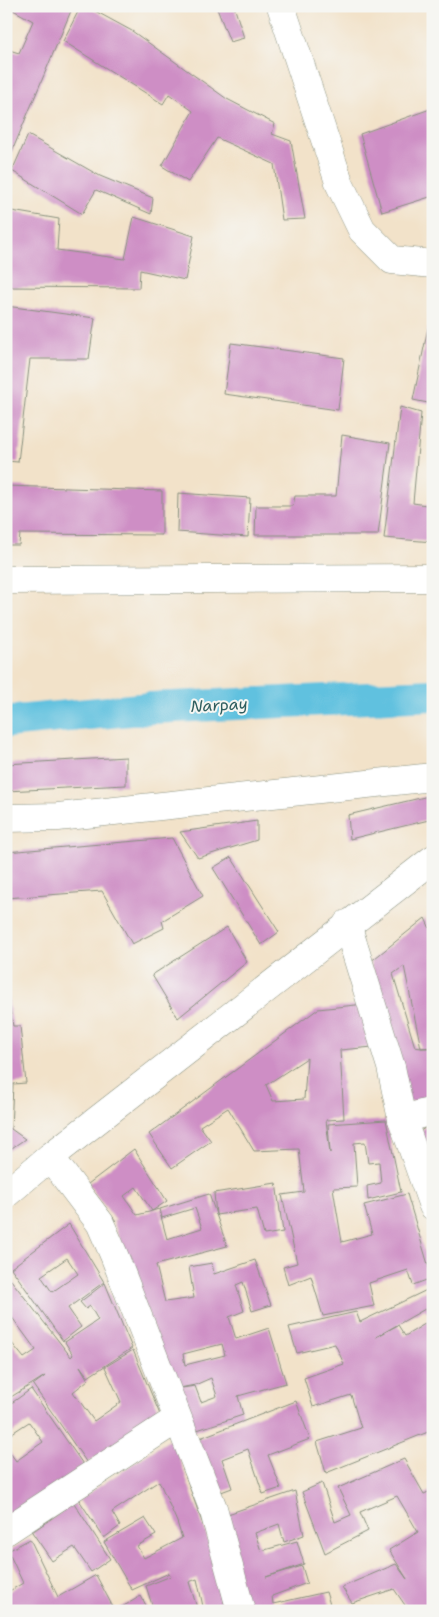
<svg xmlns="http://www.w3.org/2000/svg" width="439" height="1617" font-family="'Shantell Sans',sans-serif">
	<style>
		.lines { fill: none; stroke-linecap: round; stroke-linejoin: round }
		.canal { stroke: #60c1df; stroke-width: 32 }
		.building { fill: #ce8ec5; fill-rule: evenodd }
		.street-casing { stroke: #88907e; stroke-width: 29 }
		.secondary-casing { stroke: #88907e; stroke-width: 29 }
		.street { stroke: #fff; stroke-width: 28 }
		.secondary { stroke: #fff; stroke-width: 28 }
		.labels { text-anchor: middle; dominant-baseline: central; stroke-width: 4; stroke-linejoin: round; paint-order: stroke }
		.water-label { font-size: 16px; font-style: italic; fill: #2f5e5f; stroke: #f6f6f2 }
	</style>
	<rect width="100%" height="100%" fill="#f6f6f2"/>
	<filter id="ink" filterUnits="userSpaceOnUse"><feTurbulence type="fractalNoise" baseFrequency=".02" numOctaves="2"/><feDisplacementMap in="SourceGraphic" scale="10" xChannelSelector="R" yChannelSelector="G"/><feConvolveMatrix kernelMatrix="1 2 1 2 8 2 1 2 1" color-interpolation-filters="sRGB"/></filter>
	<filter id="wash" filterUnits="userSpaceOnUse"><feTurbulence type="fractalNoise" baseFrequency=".0096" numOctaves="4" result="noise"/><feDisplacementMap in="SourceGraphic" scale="20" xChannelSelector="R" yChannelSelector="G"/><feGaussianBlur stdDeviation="1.12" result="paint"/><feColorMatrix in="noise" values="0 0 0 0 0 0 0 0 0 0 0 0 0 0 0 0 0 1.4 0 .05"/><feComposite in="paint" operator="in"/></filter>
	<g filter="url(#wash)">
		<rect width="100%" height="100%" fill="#f2e2c9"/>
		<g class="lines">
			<path class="canal" d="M6,722L151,708L433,695"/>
		</g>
		<g id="blocks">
			<g class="building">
				<path d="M6,6H73L10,156L6,154V49L19,53L33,21Z"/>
				<path d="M81,6H86L132,31L227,99L275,124L272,134L291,141L305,219L282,220L274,164L217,138L188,182L162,166L193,111L169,94L163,104L63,41Z"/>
				<path d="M216,6H234L244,38L230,42Z"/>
				<path d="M433,108V196L382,212L360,134Z"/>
				<path d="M28,135L100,176L153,198L151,214L96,190L82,214L12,171Z"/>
				<path d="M6,210L59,219L57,250L125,259L134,217L194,236L185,280L140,270L139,288L6,287Z"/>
				<path d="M6,306L95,318L89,359H30L18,462L6,461Z"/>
				<path d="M428,328L433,329V404L413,400Z"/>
				<path d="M231,343L344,358L338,410L224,394Z"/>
				<path d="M400,407L421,413L413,503L433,506V542L384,538Z"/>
				<path d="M342,435L390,443L378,535H255L256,506H293L295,496H336Z"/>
				<path d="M6,486L162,491V535L20,534L19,545H6Z"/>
				<path d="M178,493L250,498L248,537L177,532Z"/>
				<path d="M126,757V785L6,791V764Z"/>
				<path d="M433,795V819L350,839L348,815Z"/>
				<path d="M257,821V840L198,858L180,832Z"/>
				<path d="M172,838L203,896L162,921L164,928L132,944L102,891L6,898V852Z"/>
				<path d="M231,857L279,932L261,945L213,868Z"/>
				<path d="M425,918L433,935V1047L421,1048L404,966L393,974L415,1047L421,1048H432L431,1083H433V1102H406L370,962Z"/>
				<path d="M227,927L247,962L178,1018L152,975Z"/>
				<path d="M6,988L13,1026H20L26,1083L13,1084L11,1129L25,1139L6,1152Z"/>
				<path d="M365,1004L373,1047L340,1050L344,1119L326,1120L330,1153L328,1124L386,1120L401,1192L368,1200L367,1186L381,1183L379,1162L368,1163L365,1142L354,1143L357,1187L333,1188L342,1242L372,1234L364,1205L407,1194L432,1278L413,1285L408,1270L369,1283L374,1306L323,1316L311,1276L288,1285L283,1267L297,1263L282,1195L304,1192L299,1149L254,1151L228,1108L200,1126L211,1141L172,1168L149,1134L318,1009ZM307,1058L304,1099L273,1101L266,1085Z"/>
				<path d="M433,1123V1161L420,1131Z"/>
				<path d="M134,1149L167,1201L152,1211L136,1187L124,1196L137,1215L149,1212L152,1211L159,1209L167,1239L202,1228L195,1208L162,1218L160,1209L209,1194L227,1246L156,1265L165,1302L194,1298L189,1267L212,1263L214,1274L255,1260L271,1305L252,1311L243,1282L236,1285L244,1311L229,1317L236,1339L269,1328L286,1383L238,1396L243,1415L191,1432L175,1389L195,1386L201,1402L217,1396L211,1378L195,1385L175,1389L113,1221H116L88,1184ZM222,1344L225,1355L185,1365L183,1354Z"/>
				<path d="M276,1183L283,1232L264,1235L257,1209L216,1215L214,1193Z"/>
				<path d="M69,1224L104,1282L68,1308L81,1327L63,1341L11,1268ZM67,1258L78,1274L52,1292L41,1276Z"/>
				<path d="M11,1280L71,1357L73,1355L65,1342L98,1320L90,1306L86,1309L80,1302L105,1283L132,1348L88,1377L80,1366L88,1380L73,1392L94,1421L121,1402L105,1367L133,1350L161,1417L87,1463L33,1385L45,1376L6,1400V1336L24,1358L36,1350L11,1316L6,1320V1284Z"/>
				<path d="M433,1287V1371L430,1372L433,1381V1430L326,1473L317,1442L361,1428L351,1395L313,1407L304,1378L344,1364L335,1344L297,1353L289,1327L356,1312L360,1322ZM425,1309L433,1319L405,1336L398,1325L376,1337Z"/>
				<path d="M31,1389L85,1467L6,1521V1447L16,1461L43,1442L29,1422L6,1437V1407Z"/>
				<path d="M296,1401L310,1439L268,1455L281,1488L263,1494L248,1449L222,1459L232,1488L213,1495L195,1440Z"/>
				<path d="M172,1438L213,1553L226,1611H204L197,1579L189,1582L198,1611H154L146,1586L171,1576L169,1573L132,1590L104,1542L145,1518L156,1535L137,1546L144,1558L182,1538L177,1522L159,1481L112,1512L120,1526L104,1538L79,1500Z"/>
				<path d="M404,1459L424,1494L433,1490V1611H409L394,1589L352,1603L342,1587L396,1564L407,1579L389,1550L418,1532L397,1496L360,1512L368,1531L325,1553L302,1492L322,1483L335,1522L351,1515L338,1488Z"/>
				<path d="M295,1491L304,1535L284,1542L279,1524L255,1533L261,1551L297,1541L304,1564L266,1577L302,1566L307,1583L272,1596L273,1604L326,1592L332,1611H243L219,1517Z"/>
				<path d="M74,1503L110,1559L91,1572L74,1547L52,1561L32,1532Z"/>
				<path d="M30,1539L58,1597L96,1575L115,1611H6V1593L23,1583L8,1551Z"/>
				<path d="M141,1596L149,1611H115Z"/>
			</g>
		</g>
	</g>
	<g filter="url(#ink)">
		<use href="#blocks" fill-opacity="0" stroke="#88907e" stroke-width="1"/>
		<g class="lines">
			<g class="street-casing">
				<g id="street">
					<path d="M281,6L340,185L362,230L392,260L433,264"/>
					<path d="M6,580L433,578"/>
					<path d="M6,818L58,817L433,777"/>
					<path d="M347,924L391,1067L402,1119L433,1206"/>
					<path d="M402,1119L433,1111"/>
					<path d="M50,1157L100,1223L114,1255L213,1508L241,1611"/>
					<path d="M6,1531L177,1419"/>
				</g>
			</g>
			<g class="secondary-casing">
				<path id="secondary" d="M6,1194L50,1157L433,859"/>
			</g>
			<use href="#street" class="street"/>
			<use href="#secondary" class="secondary"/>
		</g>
	</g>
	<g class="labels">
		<g class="water-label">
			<text transform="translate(219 705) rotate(-3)">Narpay</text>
		</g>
	</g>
	<rect width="439" height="1617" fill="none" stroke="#f6f6f2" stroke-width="25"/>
</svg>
